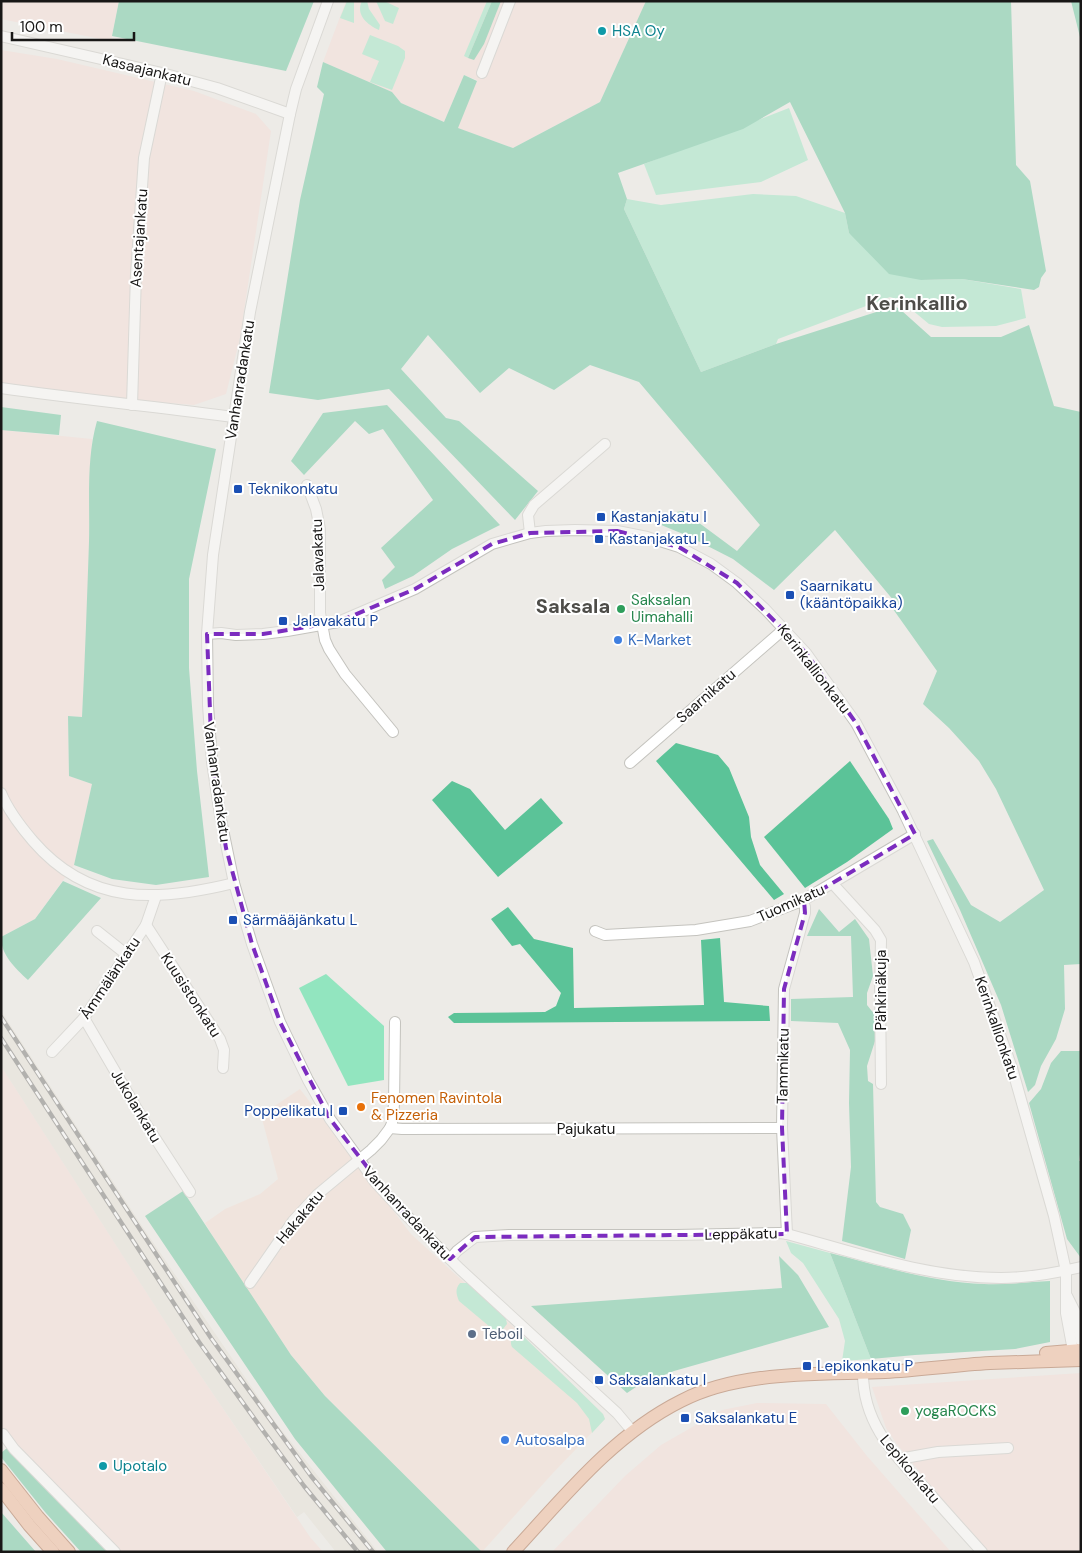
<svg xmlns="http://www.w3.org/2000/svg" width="1082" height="1553" font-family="'DM Sans',sans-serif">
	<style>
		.commercial { fill: #f4dcd1 }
		.industrial { fill: #f5dbd5 }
		.built { fill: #e4dfd4 }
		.green { fill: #92e5bf }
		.forest { fill: #5bc398 }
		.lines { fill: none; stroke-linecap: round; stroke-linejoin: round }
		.minor-casing { stroke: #c4c3be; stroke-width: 12 }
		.major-casing { stroke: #9e5a35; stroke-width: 14 }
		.minor { stroke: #fff; stroke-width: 10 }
		.major { stroke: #f0b28f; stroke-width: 12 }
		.rail-casing { stroke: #6c6b69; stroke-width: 4.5 }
		.rail { stroke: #fff; stroke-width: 2.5; stroke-dasharray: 8; stroke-linecap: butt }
		.marked { fill: none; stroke: #7b2cbf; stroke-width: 4; stroke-dasharray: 10 6; stroke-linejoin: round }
		.culture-dot { fill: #0f9aa8; stroke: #fff; stroke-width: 2 }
		.transit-dot { fill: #1a4fb4; stroke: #fff; stroke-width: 2 }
		.leisure-dot { fill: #2e9e5b; stroke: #fff; stroke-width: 2 }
		.shop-dot { fill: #3f7fe0; stroke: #fff; stroke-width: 2 }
		.food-dot { fill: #e8710a; stroke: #fff; stroke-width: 2 }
		.service-dot { fill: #5c6f8a; stroke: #fff; stroke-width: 2 }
		.labels { text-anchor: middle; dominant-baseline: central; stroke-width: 4; stroke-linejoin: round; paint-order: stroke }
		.culture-label { font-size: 15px; fill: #0d838f; stroke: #fff; text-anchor: start }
		.street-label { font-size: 15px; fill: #181716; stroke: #fff }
		.transit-label { font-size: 15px; fill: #164399; stroke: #fff; text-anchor: start }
		.leisure-label { font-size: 15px; fill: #27864d; stroke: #fff; text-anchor: start }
		.shop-label { font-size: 15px; fill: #366cbe; stroke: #fff; text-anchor: start }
		.food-label { font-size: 15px; fill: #c56008; stroke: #fff; text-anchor: start }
		.service-label { font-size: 15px; fill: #4e5e75; stroke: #fff; text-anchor: start }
		.district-label { font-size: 20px; font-weight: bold; fill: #4e4d49; stroke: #fff }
	</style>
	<rect width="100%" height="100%" fill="#edebe7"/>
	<path class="commercial" d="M300,1089L411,1234L520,1333L603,1414L605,1419L553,1473L482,1552L325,1396L291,1355L226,1259L205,1223L225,1209L260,1194L278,1179L261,1115Z"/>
	<g class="industrial">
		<path d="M1,1H119L111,41L1,19Z"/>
		<path d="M346,1H646L600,102L513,148L457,128L477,80L464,75L444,122L401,103L392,92L323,62Z"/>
		<path d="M1,50L57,59L194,91L256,114L271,131L240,338L226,394L194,405L98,397L1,383Z"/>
		<path d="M1,430L92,439L87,626L82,717L68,716L69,776L92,784L74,865L35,919L1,937Z"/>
		<path d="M1,1066L186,1354L310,1537L323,1552H110L53,1496L7,1448L1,1439Z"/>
		<path d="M1081,1373V1552H985L896,1443L886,1428L872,1387Z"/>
		<path d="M757,1403L826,1404L867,1456L951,1552H552L625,1476L661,1445L722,1410Z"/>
	</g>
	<path class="built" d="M1,1011L144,1229L276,1423L378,1552H336L304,1512L297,1517L186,1354L1,1066Z"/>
	<g class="green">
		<path d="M347,1H354V23L340,18Z"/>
		<path d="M362,1H367L369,9L380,25L379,30C368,25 355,15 362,1Z"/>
		<path d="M376,1H384L399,8L393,24L385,21Z"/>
		<path d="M487,1H492L468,58L464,56Z"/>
		<path d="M370,35L398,46L405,51V58L392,90L370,82L379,61L362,54Z"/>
		<path d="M789,108L808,160L761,182L656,195L644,164Z"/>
		<path d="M753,194L796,196L845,213L849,233L921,280L962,279L1021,289L1026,318L996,326L942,327L929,324L900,300L890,297L778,339L776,344L701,372L624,209L627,199L661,205Z"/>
		<path d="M326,974L384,1026V1080L348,1086L299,988Z"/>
		<path d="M786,1241L830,1253L871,1359L842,1361L845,1341L839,1319L803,1263L791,1253Z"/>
		<path d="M460,1283H467L471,1285L506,1319L507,1324L503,1329L496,1332L459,1301C456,1294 455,1289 460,1283Z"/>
		<path d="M520,1333L603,1414L605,1419L592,1433L589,1419L577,1403L512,1347C510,1342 511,1339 514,1334Z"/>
	</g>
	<g class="forest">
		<path d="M119,1H314L286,71L112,36Z"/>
		<path d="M492,1H501L484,44L474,60L468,58Z"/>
		<path d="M646,1H1011L1016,165L1030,181L1046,271L1041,278L1039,287L1034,290L962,279L921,280L889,274L849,233L845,213L790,102L743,129L618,173L627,199L624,209L701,372L776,344L895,306L902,311L931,337H1001L1029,325L1054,406L1081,412V964L1064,965L1065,1009L1056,1039L1041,1066L1035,1085L1028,1092L1001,1005L960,910L927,841L933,839L971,905L1000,922L1044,890L996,789L979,761L949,728L923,704L937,671L893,609L894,601L835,530L774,590L733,559L688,536L649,520L656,515L683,511L737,551L760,525L639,382L590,365L554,390L509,368L480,393L428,335L401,369L446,418L459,421L538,491L515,520L389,389L318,400L269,393L300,200L324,94L317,87L323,62L392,92L401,103L444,122L464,75L477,81L458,128L513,148L600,102Z"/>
		<path d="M1071,1H1081V41Z"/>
		<path d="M387,405L500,525L452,549L413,576L385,589L382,580L395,567L381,548L433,500L383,429L369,434L355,421L304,475L291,461L323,413Z"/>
		<path d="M1,407L61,415L59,435L1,430Z"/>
		<path d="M97,421L216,449L189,579V668L197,771L209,877L156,885L112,879L74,865L92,784L69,776L68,716L82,717C85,658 87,600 89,542C90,502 86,459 97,421Z"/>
		<path d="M676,743L718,755L729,768L749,817L751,837L760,865L784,894L774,900L656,761Z"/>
		<path d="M850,761L889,819L893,829L847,862L805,888L764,837Z"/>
		<path d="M452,781L470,789L505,830L541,798L563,823L498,877L432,800Z"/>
		<path d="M63,881L101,898L28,980C15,968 1,955 1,937L35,919Z"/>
		<path d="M508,907L534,939L573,948L574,1008L704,1005L701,940L720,938L724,1002L769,1006L770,1021L454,1023L448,1017L454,1013L545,1012L556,1006L561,993L520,944L512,946L491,919Z"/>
		<path d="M819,909L839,932L855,919L869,939L873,976L867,993V1005L875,1015V1041L867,1066L868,1081L873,1084L876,1202L880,1207L903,1214L911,1230L905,1259L842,1241L851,1167L849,1103L850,1050L838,1023L791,1021V999L853,997L851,936H807Z"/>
		<path d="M1061,1051H1081V1147L1079,1161H1081V1258L1067,1239L1029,1103L1041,1089L1051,1063Z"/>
		<path d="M183,1191L291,1355L325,1396L482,1552H387L295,1439L145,1216Z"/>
		<path d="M830,1253C877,1265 935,1283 984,1284C1006,1285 1028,1282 1050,1281V1342L1015,1349L915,1355L871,1359Z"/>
		<path d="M779,1256L798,1275L829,1327L674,1371L639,1385L627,1393L531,1306L782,1288Z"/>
		<path d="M7,1448L53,1496L110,1552H81L45,1512L1,1457V1453Z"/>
		<path d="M1,1512L36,1552H1Z"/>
	</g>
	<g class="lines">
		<g class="minor-casing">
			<g id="minor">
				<path d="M328,1L296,89L290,114L250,312L213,555L207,634L208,705L212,762L220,815L234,883L252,944L280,1022L308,1080L330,1119L359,1159L375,1182L399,1208L460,1269L617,1413L633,1432"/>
				<path d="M1,36L162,73L217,88L290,114"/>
				<path d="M482,73L510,1"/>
				<path d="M1,388C79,399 157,407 234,417"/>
				<path d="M132,405L136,274L144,158L162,73"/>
				<path d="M307,485L316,509L320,529V613L325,640L329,649L345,674L393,732"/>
				<path d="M530,533L528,515L534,505L605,444"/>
				<path d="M207,634L221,633L236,635L263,634L287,631L338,622L415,589L492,544L530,533L546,531L575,530L617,531L647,537L679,547L711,564L737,583L765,609L806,653L856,723L903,811L974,962L1012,1068L1054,1216L1066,1271V1313L1074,1356"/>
				<path d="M630,763L784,629"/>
				<path d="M1,793C8,810 21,827 33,841C89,906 157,902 234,883"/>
				<path d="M833,884L875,930L881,940L880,989L881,1084"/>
				<path d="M146,925L220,1039L224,1050L223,1068"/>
				<path d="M97,931L126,954"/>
				<path d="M595,931L605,935L696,930L750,921L802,901L915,834"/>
				<path d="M84,1018L144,1121L190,1192"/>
				<path d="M52,1052L84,1018L146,925L156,896"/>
				<path d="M390,1128L402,1129L782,1128"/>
				<path d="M787,1234L782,1128L784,989L805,913V907L802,901"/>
				<path d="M450,1259L457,1251L475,1237L509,1235H676L780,1233L787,1234C857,1253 928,1278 1001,1278C1027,1278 1055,1273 1081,1267"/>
				<path d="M250,1283L293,1221L318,1194L371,1150L381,1140L390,1128L392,1123L394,1104L395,1022"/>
				<path d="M1067,1296L1075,1312L1081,1341"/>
				<path d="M863,1373C863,1423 893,1453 925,1488C944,1510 963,1531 982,1552"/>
				<path d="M3,1434L14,1449L115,1552"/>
				<path d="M899,1459L938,1452L1008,1448"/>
			</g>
		</g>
		<g class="major-casing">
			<g id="major">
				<path d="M1046,1353L1081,1350"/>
				<path d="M1,1470L38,1517L69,1552"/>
				<path d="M1,1489L29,1525L53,1552"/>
				<path d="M513,1552C564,1497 613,1435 681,1401C741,1370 818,1375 885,1372C920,1370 955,1365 990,1363C1020,1362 1051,1361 1081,1360"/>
			</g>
		</g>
		<use href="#minor" class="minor"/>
		<use href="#major" class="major"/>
		<g class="rail-casing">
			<g id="rail">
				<path d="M1,1017L211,1338L311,1476L373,1552"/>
				<path d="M1,1038L199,1342L264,1432L304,1486L358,1552"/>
			</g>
		</g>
		<use href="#rail" class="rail"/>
	</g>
	<path d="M0 0H1082V1553H0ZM617,531L679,547L737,583L806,653L856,723L915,834L804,900L805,913L784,989L782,1128L787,1234L475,1237L450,1259L399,1208L330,1119L280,1022L252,944L226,848L212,762L207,634H263L338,622L415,589L492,544L530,533Z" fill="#edebe7" fill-opacity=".55" fill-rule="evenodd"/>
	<path class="marked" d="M617,531L679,547L737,583L806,653L856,723L915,834L804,900L805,913L784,989L782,1128L787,1234L475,1237L450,1259L399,1208L330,1119L280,1022L252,944L226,848L212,762L207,634H263L338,622L415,589L492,544L530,533Z"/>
	<g class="culture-dot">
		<circle cx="602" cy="31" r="5"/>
		<circle cx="103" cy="1466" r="5"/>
	</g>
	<g class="transit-dot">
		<rect x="233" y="484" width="10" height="10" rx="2.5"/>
		<rect x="596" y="512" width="10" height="10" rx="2.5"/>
		<rect x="594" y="534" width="10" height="10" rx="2.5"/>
		<rect x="785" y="590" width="10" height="10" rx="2.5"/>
		<rect x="278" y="616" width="10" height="10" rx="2.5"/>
		<rect x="228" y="915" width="10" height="10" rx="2.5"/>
		<rect x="338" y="1106" width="10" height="10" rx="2.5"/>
		<rect x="802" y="1361" width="10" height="10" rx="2.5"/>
		<rect x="594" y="1375" width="10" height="10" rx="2.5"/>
		<rect x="680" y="1413" width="10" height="10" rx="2.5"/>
	</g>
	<g class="leisure-dot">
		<circle cx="621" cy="609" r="5"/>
		<circle cx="905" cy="1411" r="5"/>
	</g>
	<g class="shop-dot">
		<circle cx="618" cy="640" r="5"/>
		<circle cx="505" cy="1440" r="5"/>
	</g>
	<circle class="food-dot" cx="361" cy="1107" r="5"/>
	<circle class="service-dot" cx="472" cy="1334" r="5"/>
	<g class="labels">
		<g class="culture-label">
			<text x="612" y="31">HSA Oy</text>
			<text x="113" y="1466">Upotalo</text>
		</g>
		<g class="street-label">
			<text transform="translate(147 70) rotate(14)">Kasaajankatu</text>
			<text transform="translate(139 238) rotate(-86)">Asentajankatu</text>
			<text transform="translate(240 380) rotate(-81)">Vanhanradankatu</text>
			<text transform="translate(318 555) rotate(-92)">Jalavakatu</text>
			<text transform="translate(814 669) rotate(52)">Kerinkallionkatu</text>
			<text transform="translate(706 696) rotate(-41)">Saarnikatu</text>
			<text transform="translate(217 782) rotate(82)">Vanhanradankatu</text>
			<text transform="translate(791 903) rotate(-24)">Tuomikatu</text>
			<text transform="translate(110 978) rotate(-56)">Ämmälänkatu</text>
			<text transform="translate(881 990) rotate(-90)">Pähkinäkuja</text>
			<text transform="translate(191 995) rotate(57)">Kuusistonkatu</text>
			<text transform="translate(997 1028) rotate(71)">Kerinkallionkatu</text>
			<text transform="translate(783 1066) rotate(-89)">Tammikatu</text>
			<text transform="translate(136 1106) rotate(59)">Jukolankatu</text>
			<text x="586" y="1129">Pajukatu</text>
			<text transform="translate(407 1213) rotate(47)">Vanhanradankatu</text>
			<text transform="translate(300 1217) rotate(-50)">Hakakatu</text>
			<text transform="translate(741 1234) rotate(-1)">Leppäkatu</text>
			<text transform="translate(910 1469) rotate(50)">Lepikonkatu</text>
		</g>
		<g class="transit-label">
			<text x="248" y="489">Teknikonkatu</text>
			<text x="611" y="517">Kastanjakatu I</text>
			<text x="609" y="539">Kastanjakatu L</text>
			<text x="800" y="586">Saarnikatu<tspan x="800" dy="17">(kääntöpaikka)</tspan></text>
			<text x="293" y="621">Jalavakatu P</text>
			<text x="243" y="920">Särmääjänkatu L</text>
			<text x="333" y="1111" text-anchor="end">Poppelikatu I</text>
			<text x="817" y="1366">Lepikonkatu P</text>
			<text x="609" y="1380">Saksalankatu I</text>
			<text x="695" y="1418">Saksalankatu E</text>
		</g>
		<g class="leisure-label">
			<text x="631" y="600">Saksalan<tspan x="631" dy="17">Uimahalli</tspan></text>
			<text x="915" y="1411">yogaROCKS</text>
		</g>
		<g class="shop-label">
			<text x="628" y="640">K-Market</text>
			<text x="515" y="1440">Autosalpa</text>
		</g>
		<g class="food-label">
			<text x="371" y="1098">Fenomen Ravintola<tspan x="371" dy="17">&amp; Pizzeria</tspan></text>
		</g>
		<g class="service-label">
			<text x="482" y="1334">Teboil</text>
		</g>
		<g class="district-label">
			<text x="917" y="303">Kerinkallio</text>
			<text x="573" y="606">Saksala</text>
		</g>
	</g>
	<rect width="1082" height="1553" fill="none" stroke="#181716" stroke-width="5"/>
	<path d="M12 32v8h122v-8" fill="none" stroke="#181716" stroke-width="2.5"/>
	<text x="20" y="32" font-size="15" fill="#181716" stroke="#ffffff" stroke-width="4" paint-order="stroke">100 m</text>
</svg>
